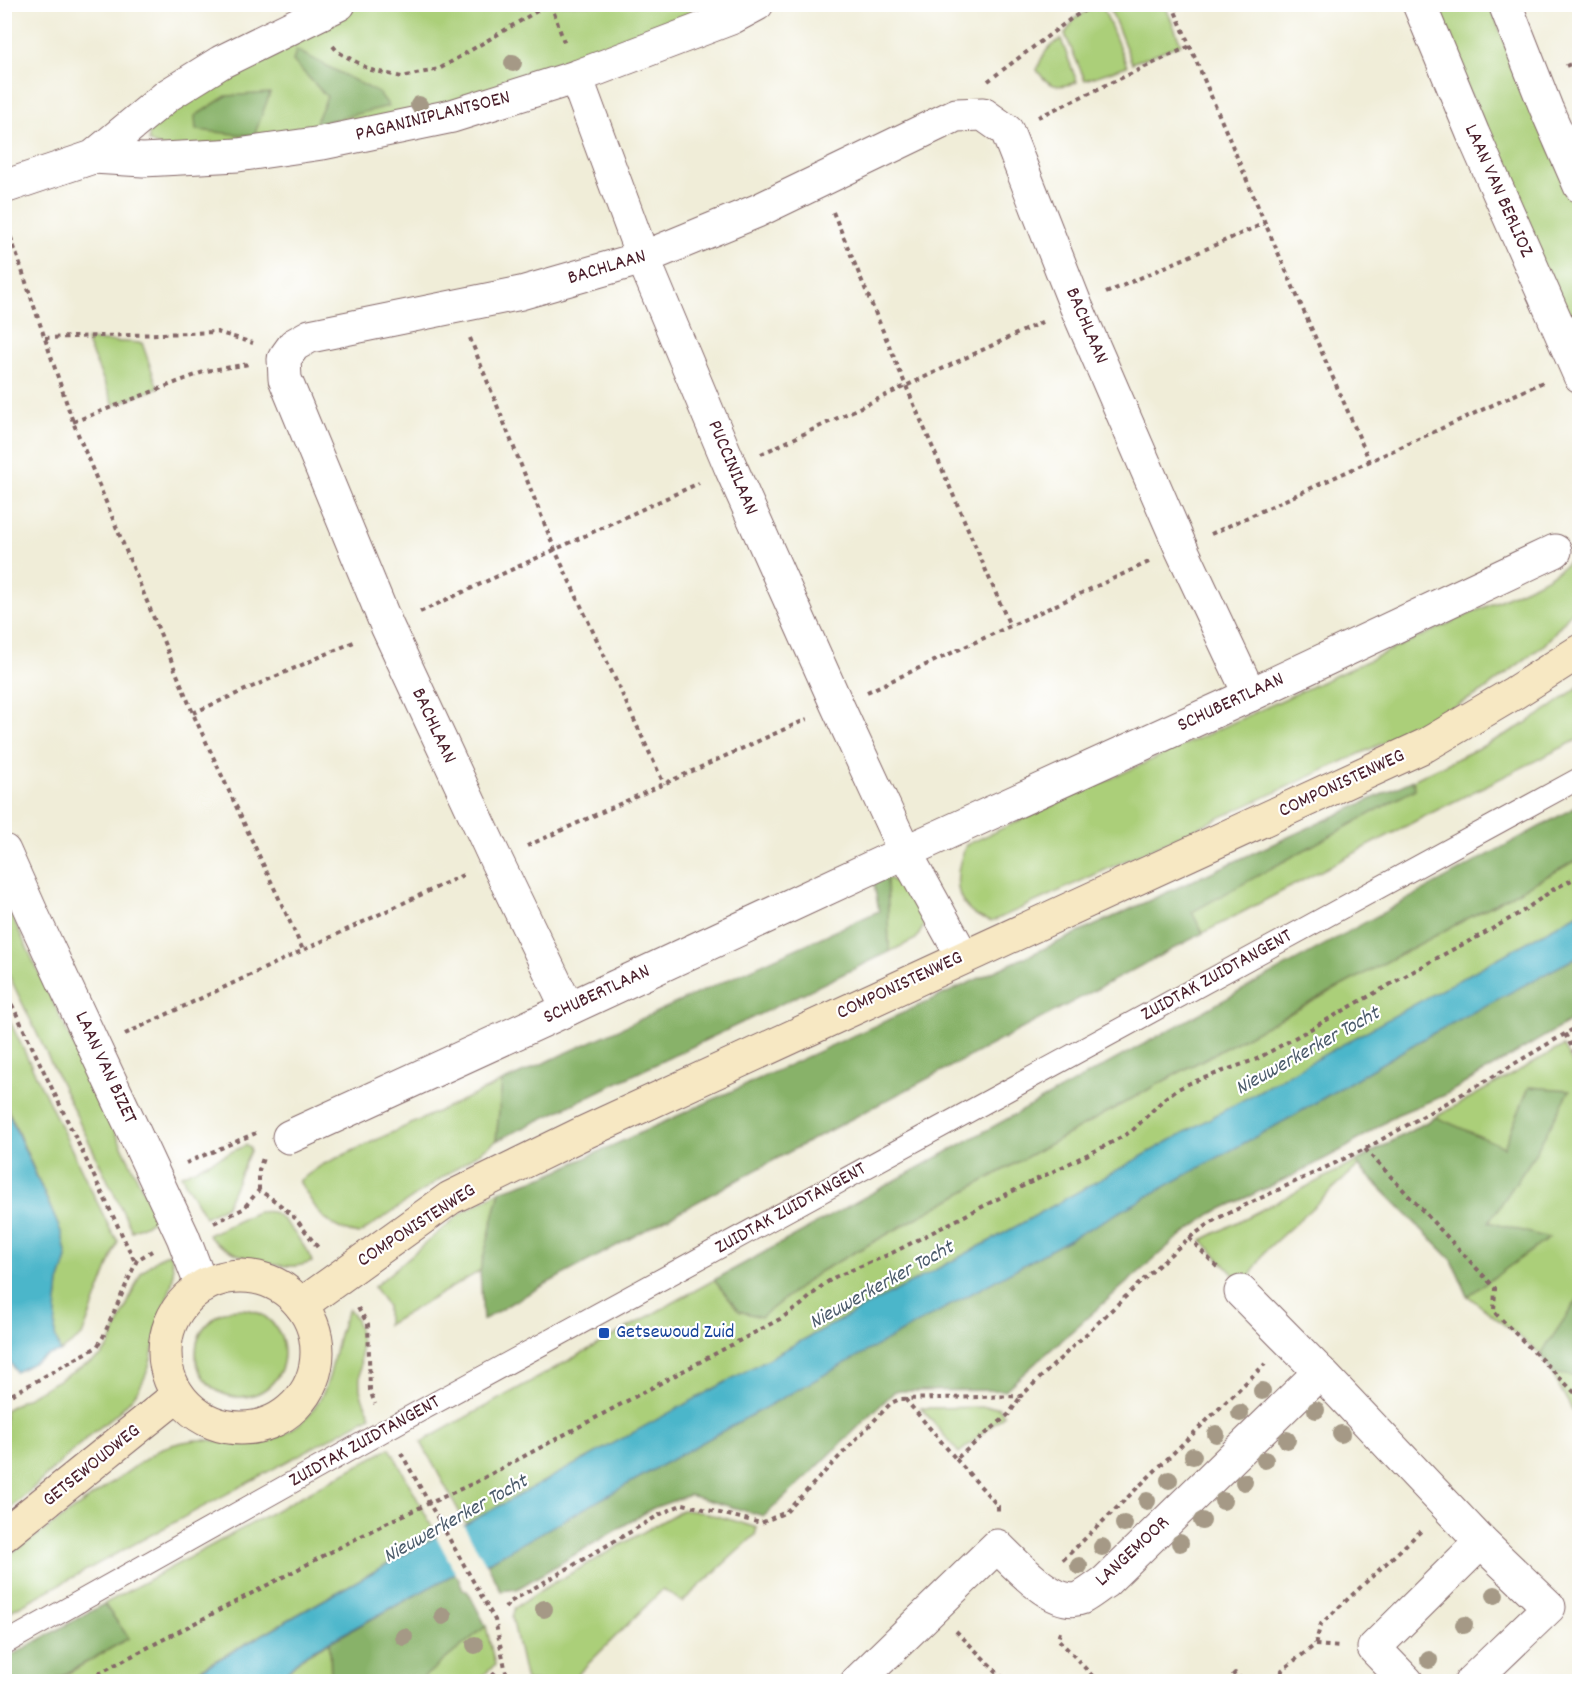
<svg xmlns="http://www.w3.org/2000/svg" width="1584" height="1686" font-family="Dekko,sans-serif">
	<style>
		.green { fill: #abcf79; stroke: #7a7752; stroke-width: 1.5 }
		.forest { fill: #88b269; stroke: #69684a; stroke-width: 1.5 }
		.water { fill: #4cb6ca; stroke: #4b6a7a; stroke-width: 1.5 }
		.pier { fill: #f0edd8 }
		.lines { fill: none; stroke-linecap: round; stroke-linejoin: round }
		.service-casing { stroke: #846768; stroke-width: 23 }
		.minor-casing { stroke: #846768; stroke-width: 35 }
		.secondary-casing { stroke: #846768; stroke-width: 35 }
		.path { stroke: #846768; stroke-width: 4; stroke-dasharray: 4.5 4.5; stroke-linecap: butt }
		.service { stroke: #fff; stroke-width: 21 }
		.minor { stroke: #fff; stroke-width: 33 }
		.secondary { stroke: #f7e8c3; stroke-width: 33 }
		.tree { fill: #a59986 }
		.transit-dot { fill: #1a4fb4; stroke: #fff; stroke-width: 2 }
		.labels { text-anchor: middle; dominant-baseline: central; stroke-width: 4.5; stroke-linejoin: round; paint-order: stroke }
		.street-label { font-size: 20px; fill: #4a1f2b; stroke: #fff }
		.transit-label { font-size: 20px; fill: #164399; stroke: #fff; text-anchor: start }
		.water-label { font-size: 21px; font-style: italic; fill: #4b5b6b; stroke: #fff }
	</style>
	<rect width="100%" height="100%" fill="#fff"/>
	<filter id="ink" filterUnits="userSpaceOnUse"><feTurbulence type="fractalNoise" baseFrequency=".0167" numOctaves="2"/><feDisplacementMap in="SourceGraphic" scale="12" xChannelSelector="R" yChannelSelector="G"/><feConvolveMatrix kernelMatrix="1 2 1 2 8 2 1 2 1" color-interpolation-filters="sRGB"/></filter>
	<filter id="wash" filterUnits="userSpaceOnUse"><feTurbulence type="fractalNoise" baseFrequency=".008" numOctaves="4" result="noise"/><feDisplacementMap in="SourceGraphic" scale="24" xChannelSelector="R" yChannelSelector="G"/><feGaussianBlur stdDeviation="1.35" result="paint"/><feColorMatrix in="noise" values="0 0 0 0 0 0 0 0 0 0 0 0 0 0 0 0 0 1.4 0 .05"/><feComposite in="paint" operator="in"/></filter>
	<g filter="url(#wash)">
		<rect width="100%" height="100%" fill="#f0edd8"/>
		<g class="green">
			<path d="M361,5H732L436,111L170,150L149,142V124L323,21Z"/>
			<path d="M1098,5H1102L1127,66L1085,80L1065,34L1075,18Z"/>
			<path d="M1139,5L1140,7L1149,5H1165L1181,44L1132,63L1109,6L1111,5Z"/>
			<path d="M1433,5H1490L1510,56L1579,213V356Z"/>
			<path d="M1061,39L1077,82C1058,89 1048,87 1037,70C1042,55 1047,47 1061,39Z"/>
			<path d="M86,340L142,343L158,388L114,405Z"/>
			<path d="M1579,550V603L1545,644L1482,692L1392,739L991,922C952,909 952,878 966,845L1535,584C1553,575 1567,566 1579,550Z"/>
			<path d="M1579,686V739L1425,816L1203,933L1191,912L1414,789L1413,780C1469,752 1531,727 1579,686Z"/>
			<path d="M1579,859V913L988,1242L786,1349L466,1524L421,1442L714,1280L739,1311L761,1317L819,1272L1180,1072Z"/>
			<path d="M887,877L924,899L930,916L916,939L889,952Z"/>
			<path d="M4,900L157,1219L132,1231L5,967Z"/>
			<path d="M4,1009L111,1231L118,1241L82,1336L60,1352L55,1335L56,1312L59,1283L67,1258L62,1234L5,1102Z"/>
			<path d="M1563,1046L1580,1077L1579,1422L1541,1354L1468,1296L1452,1260L1358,1166L1265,1251L1244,1286L1202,1240L1355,1162Z"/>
			<path d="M502,1082L496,1141L359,1234C323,1228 317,1210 299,1181L322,1165Z"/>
			<path d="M246,1145L250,1148V1151L226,1206L205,1217L181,1175Z"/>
			<path d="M500,1191L480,1271L387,1325V1306L374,1287L461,1213Z"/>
			<path d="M257,1212C262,1212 268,1211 272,1212C283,1215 309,1251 312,1262C306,1264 299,1266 293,1266C270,1267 222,1253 208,1235Z"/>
			<path d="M170,1253C178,1281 169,1290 161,1315C154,1338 153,1364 141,1385C128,1408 105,1422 86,1439C58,1463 33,1490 5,1513V1410L100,1357L108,1348L141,1273L157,1259Z"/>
			<path d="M349,1309C368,1330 358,1362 360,1389C361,1398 367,1407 371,1416L5,1614V1558L160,1449C176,1443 191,1439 209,1440C222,1441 234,1444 246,1444C276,1444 308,1424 321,1397C336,1370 333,1338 349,1309Z"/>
			<circle cx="240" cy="1353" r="44"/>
			<path d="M999,1407L1004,1415L959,1453L921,1408Z"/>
			<path d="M390,1448L437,1536L179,1681L53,1682L129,1638L104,1604Z"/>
			<path d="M682,1510C704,1511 736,1521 757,1528L755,1535L682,1602L663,1589L571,1681H526L512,1617L515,1608L545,1588Z"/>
			<path d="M486,1626L495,1665L477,1681H419Z"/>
			<path d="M330,1642L331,1681L278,1682L301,1658Z"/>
		</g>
		<g class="forest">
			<path d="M296,50L379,93L389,106L315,124L327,97L293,61Z"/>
			<path d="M270,93L254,136L196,130L195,116L226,96Z"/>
			<path d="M1413,780L1415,789L1192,912L1203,933L800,1146L513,1302L483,1320L480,1271L500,1191L548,1175Z"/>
			<path d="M1579,805V859L1180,1072L819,1272L761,1317L739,1311L714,1280Z"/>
			<path d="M887,877L889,952L496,1141L502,1082L879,911L873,879Z"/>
			<path d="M1579,956V1016L1445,1095L1396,1115L1347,1147L1294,1175L1211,1214L1173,1242L1005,1390L895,1391L809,1475L764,1516L689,1495L653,1508L517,1589L501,1591L487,1563L728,1428L1293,1116L1426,1037Z"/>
			<path d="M1529,1087L1570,1090L1532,1159L1489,1222L1549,1238L1468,1296L1452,1260L1355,1162L1436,1117L1504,1147Z"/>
			<path d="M1579,1297V1377L1552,1373L1541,1354Z"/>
			<path d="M456,1573L463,1589L468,1592L486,1626L419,1681H331L330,1642Z"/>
			<path d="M104,1604L129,1638L53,1681H5V1659Z"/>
		</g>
		<g class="water">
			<path d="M1579,913V956L1426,1037L1293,1116L728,1428L487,1563L456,1573L306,1654L300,1658L278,1681L179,1682L437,1536L466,1524L786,1349L988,1242Z"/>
			<path d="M4,1103L62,1234L67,1258L59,1283L56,1312L55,1335L60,1352L48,1355L16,1372L4,1351Z"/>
		</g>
		<path class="pier" d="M462,1523L487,1566L457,1576L435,1534Z"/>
	</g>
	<g filter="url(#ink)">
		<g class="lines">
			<g class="service-casing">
				<path id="service" d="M4,1644L387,1429L1580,778"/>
			</g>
			<g class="minor-casing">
				<g id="minor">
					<path d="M1419,4L1473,134L1580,376"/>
					<path d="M1505,4L1546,108L1580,186"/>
					<path d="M576,77L643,258L731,468L837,705L905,852L963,957"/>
					<path d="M93,157L143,160L238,155L322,143L452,116L576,77L731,18L757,4"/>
					<path d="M4,187L93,157L168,95L221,62L339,4"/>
					<path d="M4,851L32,914L183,1237L202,1287"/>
					<path d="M568,1009L496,860L387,626L285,379L284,359L294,345L310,336L521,293L643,258L757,211L956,115L983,114L1007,131L1076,306L1181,548L1250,695"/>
					<path d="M289,1137L568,1009L905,852L1250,695L1555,551"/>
					<path d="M1241,1292L1320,1372L1481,1542L1549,1607L1471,1682"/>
					<path d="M857,1682L997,1546C1015,1563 1054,1609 1081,1598C1089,1594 1097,1587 1105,1582L1320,1372"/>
					<path d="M1407,1682L1374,1648L1481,1542"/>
				</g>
			</g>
			<g class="secondary-casing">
				<g id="secondary">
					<circle cx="241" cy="1352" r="76"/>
					<path d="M301,1305L450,1198L581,1134L1426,745L1514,693L1580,651"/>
					<path d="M4,1535L178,1395"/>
				</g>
			</g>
			<g class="path">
				<path d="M551,4L565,45"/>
				<path d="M1172,4L1265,223L1370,462"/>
				<path d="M333,46L338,52L371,70L402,77L439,69L549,4"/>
				<path d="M1566,66L1580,60"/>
				<path d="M988,81L1072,18L1095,4"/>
				<path d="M1038,117L1190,46"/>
				<path d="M833,212L906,386L1010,626"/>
				<path d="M5,220L73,422L195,718L303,950"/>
				<path d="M1106,293L1265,223"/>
				<path d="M45,338L217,332L253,343"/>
				<path d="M470,338L555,550L664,784"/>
				<path d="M73,422L206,371L249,364"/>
				<path d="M761,454L1044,321"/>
				<path d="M1211,534L1545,381"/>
				<path d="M420,612L699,483"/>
				<path d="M867,692L1149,562"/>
				<path d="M193,713L356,641"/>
				<path d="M527,846L807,719"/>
				<path d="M4,988L135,1262"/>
				<path d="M125,1034L465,874"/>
				<path d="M1565,1034L1580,1062"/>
				<path d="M1365,1149L1495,1288L1494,1312L1580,1398"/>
				<path d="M186,1163L256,1133"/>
				<path d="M259,1190V1170L263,1158"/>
				<path d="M214,1223L243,1209L259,1190L278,1203L296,1219L319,1249"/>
				<path d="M1189,1238L1218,1268"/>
				<path d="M358,1308L368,1324L370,1390L375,1404"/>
				<path d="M4,1399L97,1347L103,1337L137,1260L152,1251"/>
				<path d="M905,1399L956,1459L1009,1414L1021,1396"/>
				<path d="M401,1453L495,1620L508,1682"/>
				<path d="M956,1459L998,1506V1511"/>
				<path d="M1063,1560L1265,1364"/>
				<path d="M505,1608L510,1602L661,1514L683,1504L761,1523L786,1512L891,1403L900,1399L1021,1396L1162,1262L1189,1238L1216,1219L1365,1149L1480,1084L1580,1025"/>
				<path d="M956,1631L1007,1682"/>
				<path d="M1060,1632L1058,1639L1098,1682"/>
				<path d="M1315,1645L1341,1647"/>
				<path d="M82,1682L388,1522L474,1483L780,1319L801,1305L823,1285L835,1277L892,1253L1015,1190L1107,1145L1132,1131L1165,1098L1176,1090L1190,1083L1257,1059L1448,952L1485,933L1523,911L1554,889L1580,876"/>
				<path d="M486,1682L497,1671"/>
				<path d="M1226,1682L1235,1673L1244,1682"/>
				<path d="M1281,1682L1282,1670L1315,1645L1321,1624L1422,1530"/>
			</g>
			<use href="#service" class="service"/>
			<use href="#minor" class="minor"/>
			<use href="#secondary" class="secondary"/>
		</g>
		<g class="tree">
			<circle cx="513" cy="63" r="9"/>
			<circle cx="419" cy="105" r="9"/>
			<circle cx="1262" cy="1391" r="9"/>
			<circle cx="1316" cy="1410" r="9"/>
			<circle cx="1240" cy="1413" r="9"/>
			<circle cx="1216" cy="1434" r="9"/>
			<circle cx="1341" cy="1434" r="9"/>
			<circle cx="1287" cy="1440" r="9"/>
			<circle cx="1193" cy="1456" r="9"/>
			<circle cx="1265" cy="1460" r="9"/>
			<circle cx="1169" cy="1480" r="9"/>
			<circle cx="1244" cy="1482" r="9"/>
			<circle cx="1147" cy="1501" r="9"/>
			<circle cx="1223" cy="1501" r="9"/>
			<circle cx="1202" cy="1521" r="9"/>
			<circle cx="1124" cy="1524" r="9"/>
			<circle cx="1180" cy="1543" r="9"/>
			<circle cx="1102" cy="1547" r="9"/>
			<circle cx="1079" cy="1566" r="9"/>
			<circle cx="1495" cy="1595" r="9"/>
			<circle cx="544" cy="1609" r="9"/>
			<circle cx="443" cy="1616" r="9"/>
			<circle cx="1464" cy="1625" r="9"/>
			<circle cx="404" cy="1637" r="9"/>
			<circle cx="475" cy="1645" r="9"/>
			<circle cx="1429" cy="1660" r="9"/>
		</g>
	</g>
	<rect class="transit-dot" x="598" y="1327" width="12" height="12" rx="3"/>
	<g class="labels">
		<g class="street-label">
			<text transform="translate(433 117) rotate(-14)">PAGANINIPLANTSOEN</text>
			<text transform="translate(1498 191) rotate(66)">LAAN VAN BERLIOZ</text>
			<text transform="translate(607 268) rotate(-17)">BACHLAAN</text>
			<text transform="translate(1086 326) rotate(67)">BACHLAAN</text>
			<text transform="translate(732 468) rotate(67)">PUCCINILAAN</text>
			<text transform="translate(1231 703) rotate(-25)">SCHUBERTLAAN</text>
			<text transform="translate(433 726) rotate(65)">BACHLAAN</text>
			<text transform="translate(1342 784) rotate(-25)">COMPONISTENWEG</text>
			<text transform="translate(1217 976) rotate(-29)">ZUIDTAK ZUIDTANGENT</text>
			<text transform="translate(900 986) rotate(-25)">COMPONISTENWEG</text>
			<text transform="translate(597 995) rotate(-25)">SCHUBERTLAAN</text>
			<text transform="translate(105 1068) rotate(65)">LAAN VAN BIZET</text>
			<text transform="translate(791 1209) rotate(-29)">ZUIDTAK ZUIDTANGENT</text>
			<text transform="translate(417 1226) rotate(-33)">COMPONISTENWEG</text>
			<text transform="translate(365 1442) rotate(-29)">ZUIDTAK ZUIDTANGENT</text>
			<text transform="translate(92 1466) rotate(-39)">GETSEWOUDWEG</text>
			<text transform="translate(1133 1552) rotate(-43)">LANGEMOOR</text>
		</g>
		<g class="transit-label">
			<text x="616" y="1333">Getsewoud Zuid</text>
		</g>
		<g class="water-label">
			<text transform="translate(1308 1052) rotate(-29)">Nieuwerkerker Tocht</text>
			<text transform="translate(882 1286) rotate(-29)">Nieuwerkerker Tocht</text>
			<text transform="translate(456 1520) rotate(-29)">Nieuwerkerker Tocht</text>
		</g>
	</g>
	<rect width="1584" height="1686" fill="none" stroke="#fff" stroke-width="24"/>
</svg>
